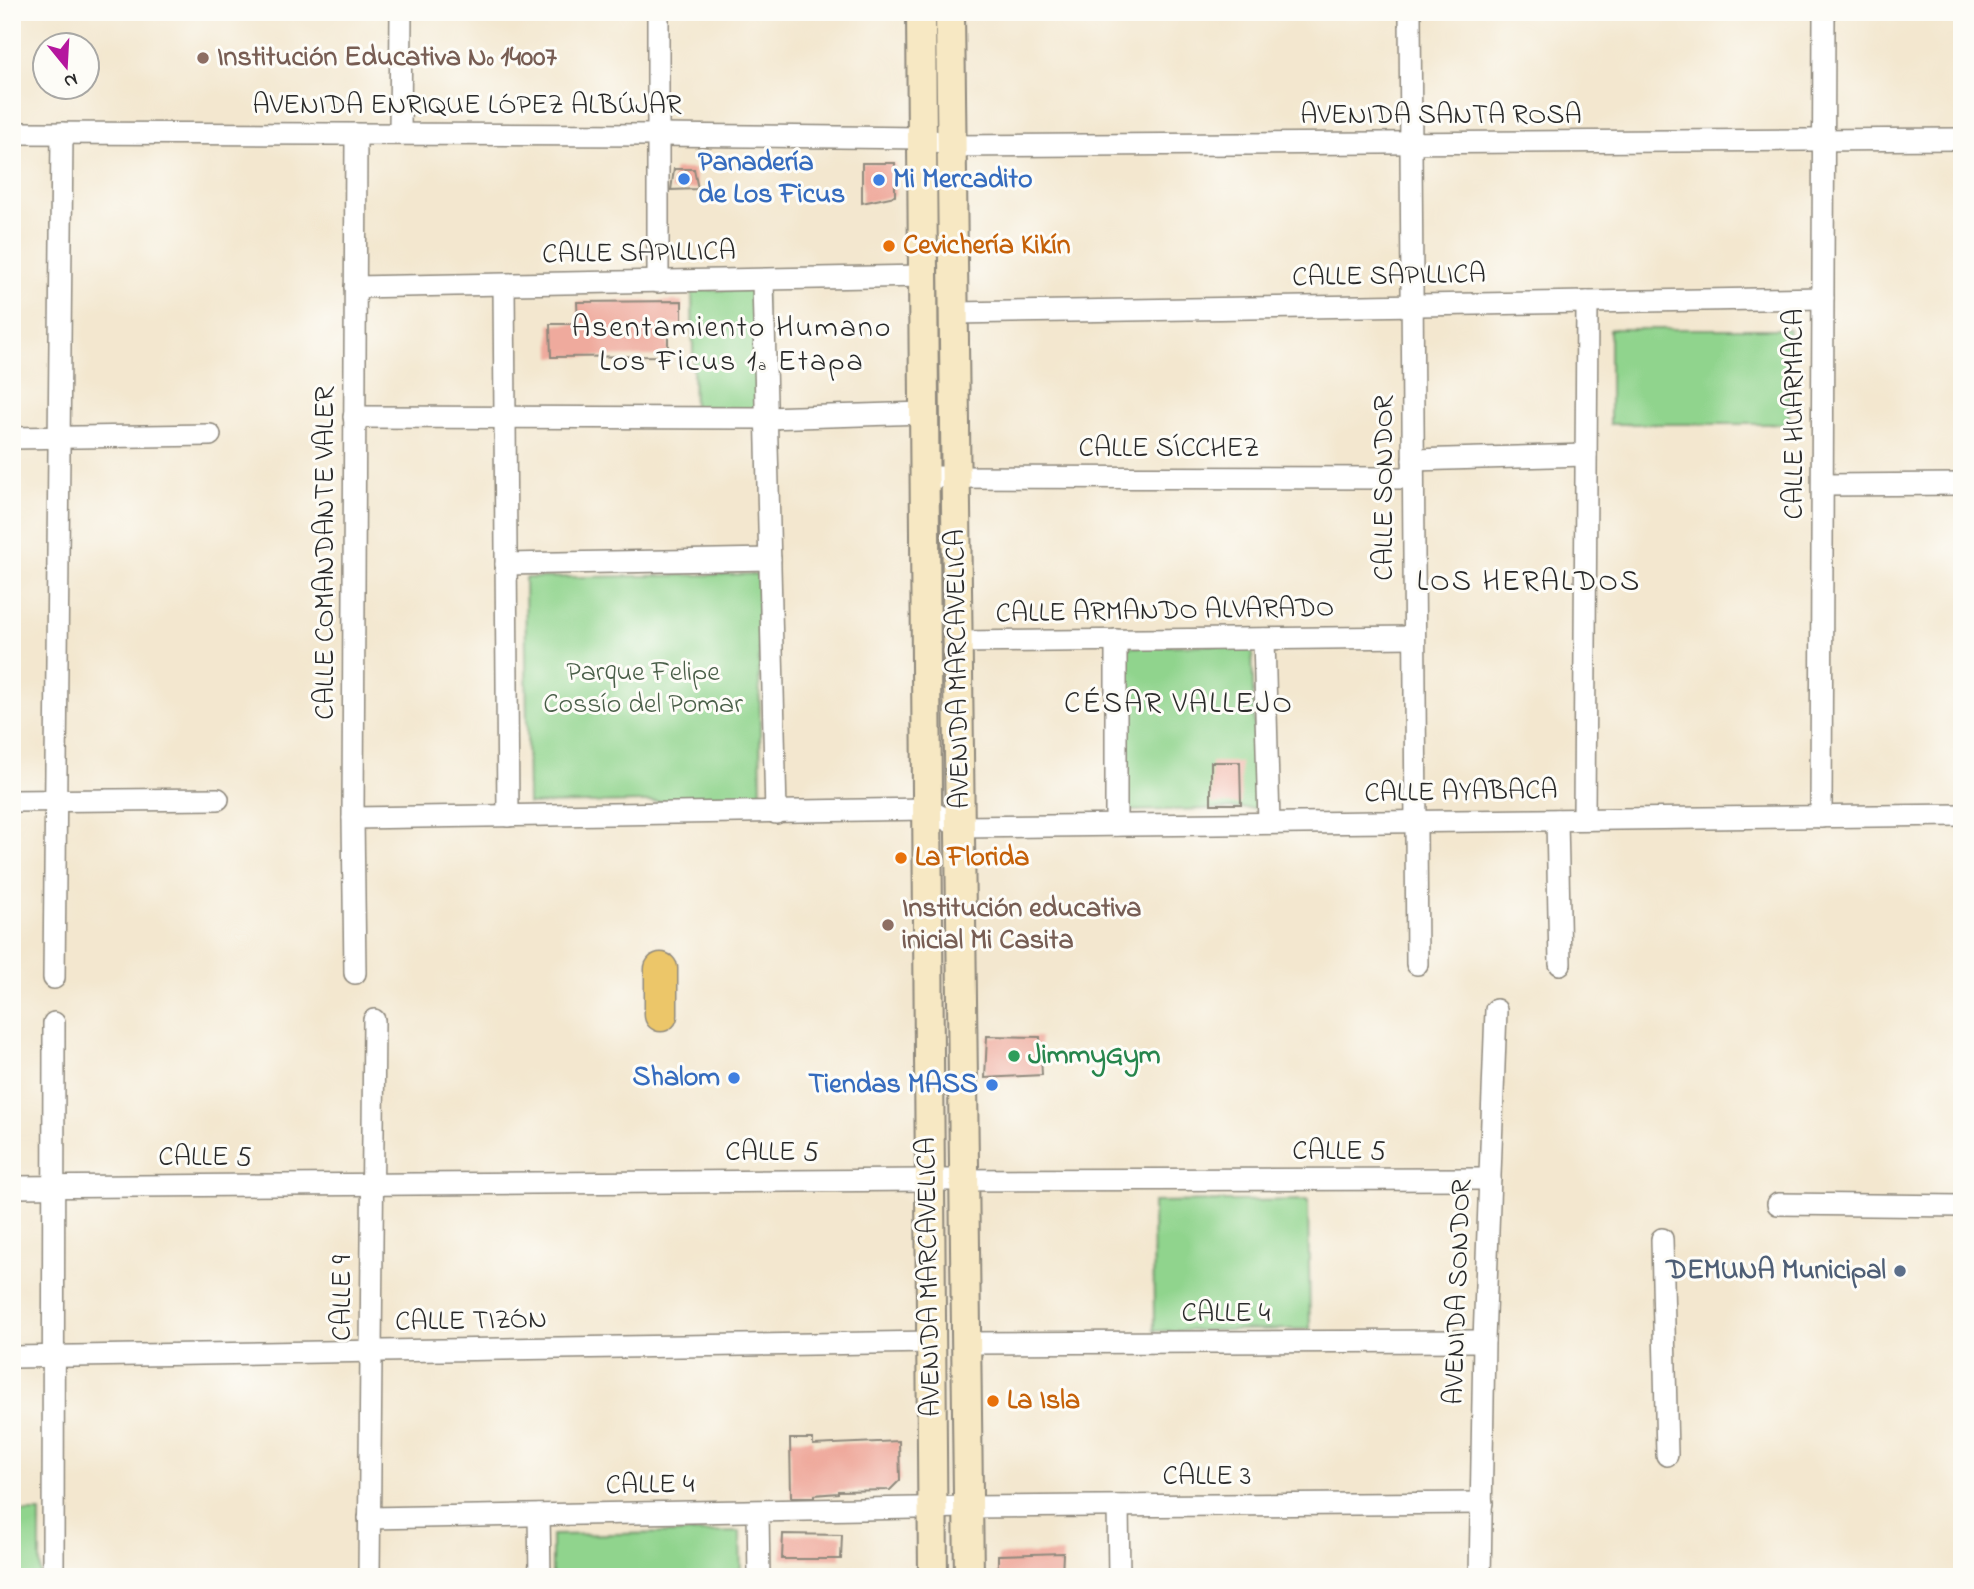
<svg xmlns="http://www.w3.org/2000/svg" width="1974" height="1589" font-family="'Indie Flower',sans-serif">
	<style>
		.green { fill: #90d48d; stroke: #5e805c; stroke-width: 2 }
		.building { fill: #efaa9d }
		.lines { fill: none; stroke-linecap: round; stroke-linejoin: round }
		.street-casing { stroke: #8f897d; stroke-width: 24 }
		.secondary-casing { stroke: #8f897d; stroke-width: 32 }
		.primary-casing { stroke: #8f897d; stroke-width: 35 }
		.street { stroke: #fff; stroke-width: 21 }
		.secondary { stroke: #f7e8c3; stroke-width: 28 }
		.primary { stroke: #ecc669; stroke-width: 32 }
		.education-dot { fill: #8d6e63; stroke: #fdfcf7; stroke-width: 2.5 }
		.shop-dot { fill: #3f7fe0; stroke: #fdfcf7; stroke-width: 2.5 }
		.food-dot { fill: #e8710a; stroke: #fdfcf7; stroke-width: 2.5 }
		.leisure-dot { fill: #2e9e5b; stroke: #fdfcf7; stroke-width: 2.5 }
		.service-dot { fill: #5c6f8a; stroke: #fdfcf7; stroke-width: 2.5 }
		.labels { text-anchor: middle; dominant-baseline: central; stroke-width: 6; stroke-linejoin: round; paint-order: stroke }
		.education-label { font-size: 28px; font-weight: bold; fill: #785e54; stroke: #fdfcf7; text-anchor: start }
		.street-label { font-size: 28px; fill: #2b2b2b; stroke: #fdfcf7 }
		.shop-label { font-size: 28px; font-weight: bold; fill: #366cbe; stroke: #fdfcf7; text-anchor: start }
		.food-label { font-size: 28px; font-weight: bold; fill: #c56008; stroke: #fdfcf7; text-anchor: start }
		.park-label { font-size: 28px; fill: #495e48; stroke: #fdfcf7 }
		.leisure-label { font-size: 28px; font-weight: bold; fill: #27864d; stroke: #fdfcf7; text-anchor: start }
		.service-label { font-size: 28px; font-weight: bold; fill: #4e5e75; stroke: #fdfcf7; text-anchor: end }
		.neighbourhood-label { font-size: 30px; letter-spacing: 2px; fill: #2b2b2b; stroke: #fdfcf7 }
	</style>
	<rect width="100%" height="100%" fill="#fdfcf7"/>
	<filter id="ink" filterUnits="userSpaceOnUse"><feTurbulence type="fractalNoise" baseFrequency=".0143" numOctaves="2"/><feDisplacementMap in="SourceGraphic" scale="14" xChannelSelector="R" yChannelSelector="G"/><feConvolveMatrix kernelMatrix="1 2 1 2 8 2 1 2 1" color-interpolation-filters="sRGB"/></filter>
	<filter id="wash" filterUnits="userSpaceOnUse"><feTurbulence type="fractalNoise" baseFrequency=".00686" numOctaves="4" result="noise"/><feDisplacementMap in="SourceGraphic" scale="28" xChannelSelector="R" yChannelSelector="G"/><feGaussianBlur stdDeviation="1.57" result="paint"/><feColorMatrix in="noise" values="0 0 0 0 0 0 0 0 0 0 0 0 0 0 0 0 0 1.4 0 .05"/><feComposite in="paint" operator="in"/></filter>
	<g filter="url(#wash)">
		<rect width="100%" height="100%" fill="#f3e7cf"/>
		<g class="green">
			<path d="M692,290H765L763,415L694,417Z"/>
			<rect x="1610" y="329" width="179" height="95"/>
			<path d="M758,574L761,800L528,804L525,578Z"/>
			<path d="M1252,644L1256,808L1124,811L1120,647Z"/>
			<path d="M1308,1200L1310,1329L1154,1331L1153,1202Z"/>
			<rect x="12" y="1512" width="28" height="65"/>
			<path d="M740,1532L741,1577H552V1535Z"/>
		</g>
		<g id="blocks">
			<g class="building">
				<path d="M862,163H895V196L862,203Z"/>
				<path d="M674,169H694L698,189L671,190Z"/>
				<path d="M682,301V325H668V356L551,357L550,324H578L577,302Z"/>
				<path d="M1211,762H1240L1241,804H1211Z"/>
				<path d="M987,1036L1040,1037L1042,1075L985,1078Z"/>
				<path d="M790,1439H813V1445L899,1441L900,1480L890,1490L838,1491V1493L814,1495V1497H791Z"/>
				<path d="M783,1534L842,1535L841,1559H782Z"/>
				<path d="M1063,1553L1062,1577H998V1555Z"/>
			</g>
		</g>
	</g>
	<g filter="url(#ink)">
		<use href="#blocks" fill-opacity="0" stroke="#8f897d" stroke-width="2"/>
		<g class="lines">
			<g class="street-casing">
				<g id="street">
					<path d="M1410,12L1417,964"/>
					<path d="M12,133L659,135L922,138L952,146L1962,139"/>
					<path d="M400,134L401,12"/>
					<path d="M763,281L776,813"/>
					<path d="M658,282V12"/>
					<path d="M504,285L508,816"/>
					<path d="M355,287L923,276"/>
					<path d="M955,313L1823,298"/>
					<path d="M354,417L766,418L924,413"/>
					<path d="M12,438L210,435"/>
					<path d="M1413,460L1586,455"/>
					<path d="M925,477L1413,478"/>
					<path d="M1823,485L1962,484"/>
					<path d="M506,564L770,559"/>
					<path d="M1264,639L1269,823"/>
					<path d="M1116,640V825"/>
					<path d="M959,642L1414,637"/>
					<path d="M12,801L218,799"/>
					<path d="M1821,817L1824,12"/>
					<path d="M353,818L927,809L960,827L1962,815"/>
					<path d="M1584,819L1587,302"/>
					<path d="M1557,820L1560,964"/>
					<path d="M355,973L353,818L356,134"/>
					<path d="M54,978L62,133"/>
					<path d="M12,1187L929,1180L1490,1179"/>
					<path d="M1778,1204L1962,1206"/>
					<path d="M1662,1239L1667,1455"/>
					<path d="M967,1343L1484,1341"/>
					<path d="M12,1357L931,1342"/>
					<path d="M1118,1506L1119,1577"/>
					<path d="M758,1512L759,1577"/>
					<path d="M539,1515L540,1577"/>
					<path d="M369,1518L969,1507L1482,1503"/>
					<path d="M53,1577L54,1023"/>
					<path d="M369,1577L374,1020"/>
					<path d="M1480,1577L1484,1341L1496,1010"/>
				</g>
			</g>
			<g class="secondary-casing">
				<g id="secondary">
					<path d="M921,12L933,1577"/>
					<path d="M950,12L969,1577"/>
				</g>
			</g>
			<g class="primary-casing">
				<path id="primary" d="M661,969V1015"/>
			</g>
			<use href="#street" class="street"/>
			<use href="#secondary" class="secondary"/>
			<use href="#primary" class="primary"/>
		</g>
	</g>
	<g class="education-dot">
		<circle cx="203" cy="58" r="7"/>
		<circle cx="888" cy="925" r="7"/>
	</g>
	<g class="shop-dot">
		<circle cx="684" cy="179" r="7"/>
		<circle cx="879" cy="180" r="7"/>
		<circle cx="734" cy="1078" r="7"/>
		<circle cx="992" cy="1085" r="7"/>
	</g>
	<g class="food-dot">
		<circle cx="889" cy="246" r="7"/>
		<circle cx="901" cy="858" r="7"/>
		<circle cx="993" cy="1401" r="7"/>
	</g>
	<circle class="leisure-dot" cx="1014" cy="1056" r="7"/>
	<circle class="service-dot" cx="1900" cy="1271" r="7"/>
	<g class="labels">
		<g class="education-label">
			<text x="217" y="58">Institución Educativa Nº 14007</text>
			<text x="902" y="909">Institución educativa<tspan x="902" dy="32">inicial Mi Casita</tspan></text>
		</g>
		<g class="street-label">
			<text x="467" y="106">AVENIDA ENRIQUE LÓPEZ ALBÚJAR</text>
			<text x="1441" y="116">AVENIDA SANTA ROSA</text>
			<text transform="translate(639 254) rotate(-1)">CALLE SAPILLICA</text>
			<text transform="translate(1389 277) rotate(-1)">CALLE SAPILLICA</text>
			<text transform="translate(1795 414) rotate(-90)">CALLE HUARMACA</text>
			<text x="1169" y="449">CALLE SÍCCHEZ</text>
			<text transform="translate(1385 488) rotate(-90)">CALLE SONDOR</text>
			<text transform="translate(326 553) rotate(-90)">CALLE COMANDANTE VALER</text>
			<text transform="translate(1165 612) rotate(-1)">CALLE ARMANDO ALVARADO</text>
			<text transform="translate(959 669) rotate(-91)">AVENIDA MARCAVELICA</text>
			<text transform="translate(1461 793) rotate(-1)">CALLE AYABACA</text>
			<text x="1339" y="1152">CALLE 5</text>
			<text x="772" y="1153">CALLE 5</text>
			<text x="205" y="1158">CALLE 5</text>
			<text transform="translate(930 1277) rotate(-91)">AVENIDA MARCAVELICA</text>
			<text transform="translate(1459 1292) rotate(-88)">AVENIDA SONDOR</text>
			<text transform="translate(343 1298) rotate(-90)">CALLE 9</text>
			<text x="1226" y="1314">CALLE 4</text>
			<text transform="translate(471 1322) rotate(-1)">CALLE TIZÓN</text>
			<text x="1207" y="1477">CALLE 3</text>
			<text transform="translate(650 1486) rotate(-1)">CALLE 4</text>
		</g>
		<g class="shop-label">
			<text x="698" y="163">Panadería<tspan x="698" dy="32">de Los Ficus</tspan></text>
			<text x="893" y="180">Mi Mercadito</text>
			<text x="720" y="1078" text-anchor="end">Shalom</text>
			<text x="978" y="1085" text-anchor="end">Tiendas MASS</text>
		</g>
		<g class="food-label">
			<text x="903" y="246">Cevichería Kikín</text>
			<text x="915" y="858">La Florida</text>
			<text x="1007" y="1401">La Isla</text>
		</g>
		<g class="park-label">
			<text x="643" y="673">Parque Felipe<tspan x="643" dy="32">Cossío del Pomar</tspan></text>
		</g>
		<g class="leisure-label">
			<text x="1028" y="1056">JimmyGym</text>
		</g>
		<g class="service-label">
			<text x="1886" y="1271">DEMUNA Municipal</text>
		</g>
		<g class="neighbourhood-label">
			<text x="732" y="329">Asentamiento Humano<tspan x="732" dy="34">Los Ficus 1ª Etapa</tspan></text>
			<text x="1529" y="583">LOS HERALDOS</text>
			<text x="1179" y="705">CÉSAR VALLEJO</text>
		</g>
	</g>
	<rect width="1974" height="1589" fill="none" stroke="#fdfcf7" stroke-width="42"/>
	<g transform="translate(66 66) rotate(162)"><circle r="33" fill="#fdfcf7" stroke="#a9a8a5" stroke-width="2"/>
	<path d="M0-5L12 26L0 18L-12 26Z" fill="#b5179e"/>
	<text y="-10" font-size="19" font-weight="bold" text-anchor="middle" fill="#2b2b2b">N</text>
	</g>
</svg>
